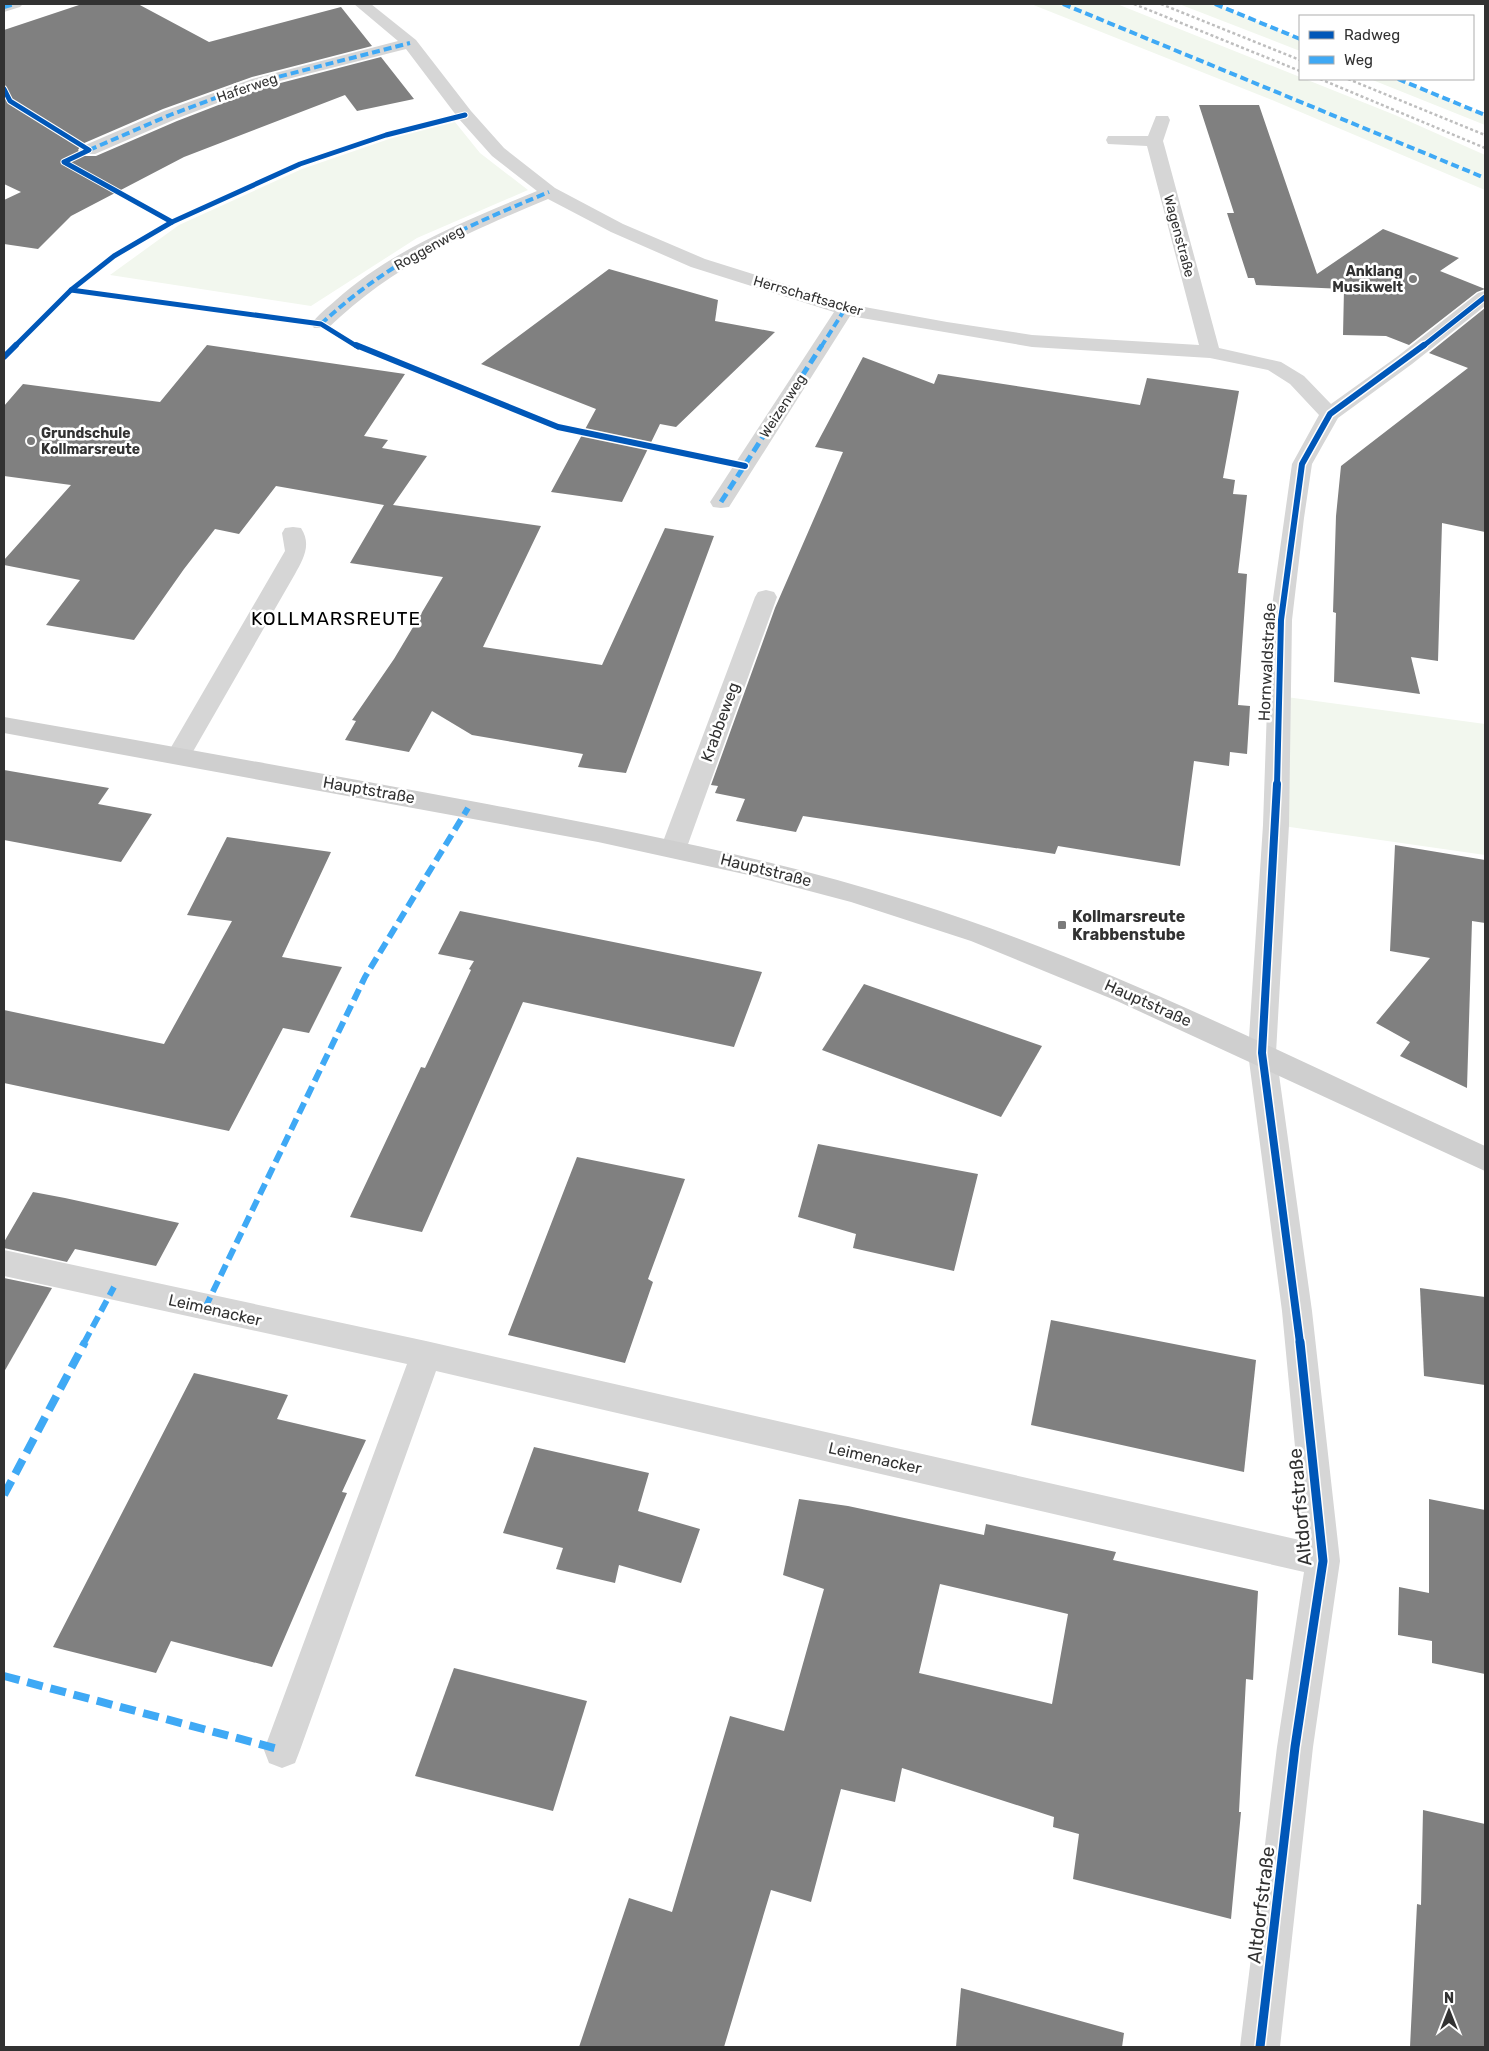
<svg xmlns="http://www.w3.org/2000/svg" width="1489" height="2051" font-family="Rubik,sans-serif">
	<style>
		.green { fill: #f2f7ee }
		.building { fill: #808080; fill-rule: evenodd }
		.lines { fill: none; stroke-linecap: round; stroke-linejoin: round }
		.lane { fill: #d6d6d6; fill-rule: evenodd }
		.street { fill: #d6d6d6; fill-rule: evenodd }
		.secondary { fill: #cfcfcf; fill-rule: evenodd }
		.rail { stroke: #bebebe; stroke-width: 2.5; stroke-dasharray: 3 2.5; stroke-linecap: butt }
		.quiet-far3 { stroke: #3fa9f5; stroke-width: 4; stroke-dasharray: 8 4; stroke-linecap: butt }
		.quiet-far2 { stroke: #3fa9f5; stroke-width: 5; stroke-dasharray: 10 5; stroke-linecap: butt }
		.quiet-far1 { stroke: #3fa9f5; stroke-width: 6; stroke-dasharray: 12 6; stroke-linecap: butt }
		.quiet { stroke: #3fa9f5; stroke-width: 8; stroke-dasharray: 16 8; stroke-linecap: butt }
		.cycleway-far3-casing { stroke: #fff; stroke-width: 7 }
		.cycleway-far2-casing { stroke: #fff; stroke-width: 9 }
		.cycleway-far1-casing { stroke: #fff; stroke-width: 11 }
		.cycleway-casing { stroke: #fff; stroke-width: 12 }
		.cycleway-far3 { stroke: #0057b8; stroke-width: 5 }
		.cycleway-far2 { stroke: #0057b8; stroke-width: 6 }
		.cycleway-far1 { stroke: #0057b8; stroke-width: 8 }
		.cycleway { stroke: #0057b8; stroke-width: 9 }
		.poi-dot { fill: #7a7a7a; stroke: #fff; stroke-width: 2 }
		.labels { text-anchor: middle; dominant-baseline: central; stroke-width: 5; stroke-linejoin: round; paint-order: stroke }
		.far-street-label { font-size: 14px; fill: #323232; stroke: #fff }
		.far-poi-label { font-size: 14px; font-weight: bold; fill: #323232; stroke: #fff; text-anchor: end }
		.street-label { font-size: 16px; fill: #323232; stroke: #fff }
		.poi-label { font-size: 16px; font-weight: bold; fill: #323232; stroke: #fff; text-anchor: start }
		.quarter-label { font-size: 19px; letter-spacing: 1px; fill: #000; stroke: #fff }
		.near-street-label { font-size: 19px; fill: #323232; stroke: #fff }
	</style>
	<rect width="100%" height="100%" fill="#fff"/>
	<g class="green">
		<path d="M1031,4H1117L1395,115L1485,155V190L1272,100Z"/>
		<path d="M1179,4H1215L1300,39V51Z"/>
		<path d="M1370,79H1398L1485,115V125Z"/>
		<path d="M455,122L480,153L528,190L417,238L311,306L110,275L179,225L302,169L389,139Z"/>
		<path d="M1279,696L1485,724V855L1276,825Z"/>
	</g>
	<g class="building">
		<path d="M82,4H138L209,42L341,7L372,46L252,77L163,109L82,144L78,150L83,156H96L177,121L265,87L381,57L414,99L357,111L345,95L184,157L71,216L38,249L4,244V200L21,192L4,184V30Z"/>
		<path d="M1199,105H1259L1317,274L1383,229L1459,258L1440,271L1485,289L1477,292L1409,345L1386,336L1343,335L1344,289L1256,285L1254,278H1248L1227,213H1234Z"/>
		<path d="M609,269L718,300L715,321L775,332L676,427L660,424L622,502L551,492L596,409L481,364Z"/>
		<path d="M1485,308V532L1442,523L1438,661L1411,657L1420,694L1334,682L1336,613L1333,612L1336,516L1341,466L1468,368L1429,353Z"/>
		<path d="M207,345L405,374L364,436L388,440L382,448L427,456L393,505L541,526L483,647L602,665L665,528L714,536L626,773L578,767L583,754L472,735L432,711L409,752L345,740L356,721L352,720L394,659L443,577L350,563L384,505L276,486L239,534L215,529L184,569L134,640L46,625L80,580L4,565V560L71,485L4,476V406L23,384L160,402Z"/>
		<path d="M863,357L934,384L938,374L1140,405L1147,378L1239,391L1223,478L1235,480L1233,494L1247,495L1238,573L1247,574L1238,705L1250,706L1247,754L1230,752L1229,766L1194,761L1180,866L1058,846L1055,854L803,816L796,832L736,821L745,799L715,793L718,786L711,785L775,608L843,452L815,447Z"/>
		<path d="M4,770L109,788L98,804L152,814L121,862L4,840Z"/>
		<path d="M227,837L331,852L282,957L342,967L309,1033L283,1028L229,1131L4,1083V1010L164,1044L232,921L187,915Z"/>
		<path d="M1395,845L1485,860V923L1472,921L1467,1088L1400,1056L1410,1042L1376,1023L1430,958L1390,951Z"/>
		<path d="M460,911L762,972L734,1047L523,1002L422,1232L350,1217L421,1067L425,1068L471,970L469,969L474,961L438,954Z"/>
		<path d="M864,984L1042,1046L1001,1117L822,1050Z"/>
		<path d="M818,1144L978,1174L954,1271L853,1248L856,1234L798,1217Z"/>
		<path d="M577,1157L685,1179L648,1279L653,1282L625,1363L508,1335Z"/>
		<path d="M33,1192L65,1198L179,1223L156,1266L75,1249L67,1262L4,1248V1242Z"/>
		<path d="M4,1278L52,1288L4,1372Z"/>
		<path d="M1420,1288L1485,1297V1385L1424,1376Z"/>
		<path d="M1051,1320L1256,1360L1244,1472L1031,1425Z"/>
		<path d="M194,1373L288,1395L277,1419L366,1440L342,1492L347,1493L272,1667L171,1641L156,1673L53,1647Z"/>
		<path d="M534,1447L649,1473L638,1511L700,1529L681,1583L619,1565L615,1583L556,1569L563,1548L503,1533Z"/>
		<path d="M799,1499L848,1506L984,1535L986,1524L1116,1552L1113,1560L1258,1591L1253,1680L1246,1679L1239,1812H1241L1231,1919L1073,1879L1079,1834L1053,1827L1054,1817L902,1768L895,1802L841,1789L811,1902L771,1890L724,2047H579L629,1898L672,1912L730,1716L784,1731L824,1589L783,1575ZM940,1584L1068,1614L1052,1704L919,1673Z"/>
		<path d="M1429,1499L1485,1510V1674L1432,1663V1641L1398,1635L1399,1587L1429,1593Z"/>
		<path d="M454,1668L587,1701L553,1811L415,1776Z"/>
		<path d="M1423,1810L1485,1824V2047H1410L1417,1904L1421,1905Z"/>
		<path d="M961,1988L1124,2033L1122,2047H956Z"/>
	</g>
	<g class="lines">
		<path class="lane" d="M293,527L301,528C312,545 303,559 295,574L187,762L178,764L169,762L166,756L285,551L282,533L285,528Z"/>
		<g class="street">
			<path d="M4,4H23L20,7L4,12Z"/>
			<path d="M354,4H371L416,40L471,111L504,148L555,188L623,224L705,259L848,304L947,322L1032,335L1199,345L1147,146L1108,144L1106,140L1108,136H1148L1156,116H1168L1170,120L1163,141L1165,148L1219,348L1281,362L1304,376L1331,404L1398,356L1478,293L1485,291V306L1412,364L1338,418L1312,464L1304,518L1292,620L1289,825L1276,1053L1312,1311L1340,1561L1313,1747L1280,2047H1240L1277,1747L1304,1572L436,1371L300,1750L295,1763L282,1768L269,1763L264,1750L407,1364L4,1276V1250L426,1341L1304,1541L1282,1311L1248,1053L1263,825L1270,620L1292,464L1319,415L1290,384L1268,370L1210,358L1032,347L850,316L729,507L721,508L713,507L710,502L834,312L691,267L611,232L548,199C464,234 395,264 328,328H314L311,324C318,315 328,307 336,300C393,249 467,220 537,191L492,156L459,119L406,49L264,85L176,119L95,154H83L80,150L83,146L164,111L252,79L398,41Z"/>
			<path d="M766,590L774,592L777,597L687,847L683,853L674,856L665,853L661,847L755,597L758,592Z"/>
		</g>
		<path class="secondary" d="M4,717C165,745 326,774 487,804C630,831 773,858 912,902C1111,964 1296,1061 1485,1146V1171L1117,1001L971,941L851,902L753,876L598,842L4,733Z"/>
		<g class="rail">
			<path d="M1134,4L1300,71"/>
			<path d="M1161,4L1300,60"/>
			<path d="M1320,79L1485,148"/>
			<path d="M1348,79L1485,135"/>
		</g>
		<g class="quiet-far3">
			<path d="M1063,4L1485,178"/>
			<path d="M1215,4L1300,39"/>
			<path d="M4,7L15,4"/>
			<path d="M1398,79L1485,115"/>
			<path d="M89,150L170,115L258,82L410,43"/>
			<path d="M321,324C391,259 462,228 549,192"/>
			<path d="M821,347L845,309"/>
		</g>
		<path class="quiet-far2" d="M721,502L822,345"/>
		<g class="quiet-far1">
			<path d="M205,1308L365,977L468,808"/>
			<path d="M84,1343L114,1287"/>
		</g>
		<g class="quiet">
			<path d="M4,1495L85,1342"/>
			<path d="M4,1676L282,1750"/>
		</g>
		<g class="cycleway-far3-casing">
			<g id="cycleway-far3">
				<path d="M4,89L10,101L89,150L64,162L172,222"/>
				<path d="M71,290L321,324L358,347"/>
				<path d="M14,347L71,290L114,256L172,222L300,164L386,135L465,115"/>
				<path d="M1422,347L1485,297"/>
			</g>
		</g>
		<g class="cycleway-far2-casing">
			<g id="cycleway-far2">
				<path d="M356,345L558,427L745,466"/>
				<path d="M4,357L16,345"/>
				<path d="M1277,786L1281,620L1302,464L1330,414L1424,345"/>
			</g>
		</g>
		<g class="cycleway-far1-casing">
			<path id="cycleway-far1" d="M1277,784L1262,1053L1300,1343"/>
		</g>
		<g class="cycleway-casing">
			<path id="cycleway" d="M1260,2047L1295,1747L1323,1561L1300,1342"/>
		</g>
		<use href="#cycleway-far3" class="cycleway-far3"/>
		<use href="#cycleway-far2" class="cycleway-far2"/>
		<use href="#cycleway-far1" class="cycleway-far1"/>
		<use href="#cycleway" class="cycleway"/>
	</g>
	<g class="poi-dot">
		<circle cx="1413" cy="279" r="5"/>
		<circle cx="31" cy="441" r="5"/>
		<rect x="1057" y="920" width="10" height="10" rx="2.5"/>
	</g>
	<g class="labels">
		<g class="far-street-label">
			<text transform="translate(247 88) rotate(-19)">Haferweg</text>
			<text transform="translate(1179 236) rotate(75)">Wagenstraße</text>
			<text transform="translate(429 248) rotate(-29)">Roggenweg</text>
			<text transform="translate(808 296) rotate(16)">Herrschaftsacker</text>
			<text transform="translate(783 406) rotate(-57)">Weizenweg</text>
		</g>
		<g class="far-poi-label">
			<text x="1403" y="271">Anklang<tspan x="1403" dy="16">Musikwelt</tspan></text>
			<text x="41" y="433" text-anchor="start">Grundschule<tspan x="41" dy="16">Kollmarsreute</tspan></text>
		</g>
		<g class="street-label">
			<text transform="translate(1267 662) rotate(-87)">Hornwaldstraße</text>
			<text transform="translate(720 722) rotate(-70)">Krabbeweg</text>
			<text transform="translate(369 790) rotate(10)">Hauptstraße</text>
			<text transform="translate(766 870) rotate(14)">Hauptstraße</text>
			<text transform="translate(1148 1003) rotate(24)">Hauptstraße</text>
			<text transform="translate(215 1310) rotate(13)">Leimenacker</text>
			<text transform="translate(875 1458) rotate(13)">Leimenacker</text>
		</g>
		<g class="poi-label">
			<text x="1072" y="916">Kollmarsreute<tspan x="1072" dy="18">Krabbenstube</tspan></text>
		</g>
		<g class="quarter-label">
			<text x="336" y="618">KOLLMARSREUTE</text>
		</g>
		<g class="near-street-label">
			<text transform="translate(1300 1507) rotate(-95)">Altdorfstraße</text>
			<text transform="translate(1261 1905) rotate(-83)">Altdorfstraße</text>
		</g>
	</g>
	<rect width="1489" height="2051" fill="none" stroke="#323232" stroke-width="10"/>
	<rect x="1299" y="15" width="175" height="65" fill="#ffffff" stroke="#adadad"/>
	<rect x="1309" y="31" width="25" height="8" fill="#0057b8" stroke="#adadad"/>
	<text x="1344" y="40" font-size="15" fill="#323232">Radweg</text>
	<rect x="1309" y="56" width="25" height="8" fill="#3fa9f5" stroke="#adadad"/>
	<text x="1344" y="65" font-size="15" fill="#323232">Weg</text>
	<g transform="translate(1449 2011)" stroke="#ffffff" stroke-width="4" paint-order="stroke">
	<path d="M0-4L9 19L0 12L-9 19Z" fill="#323232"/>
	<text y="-8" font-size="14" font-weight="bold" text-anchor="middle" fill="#323232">N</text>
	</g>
</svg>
